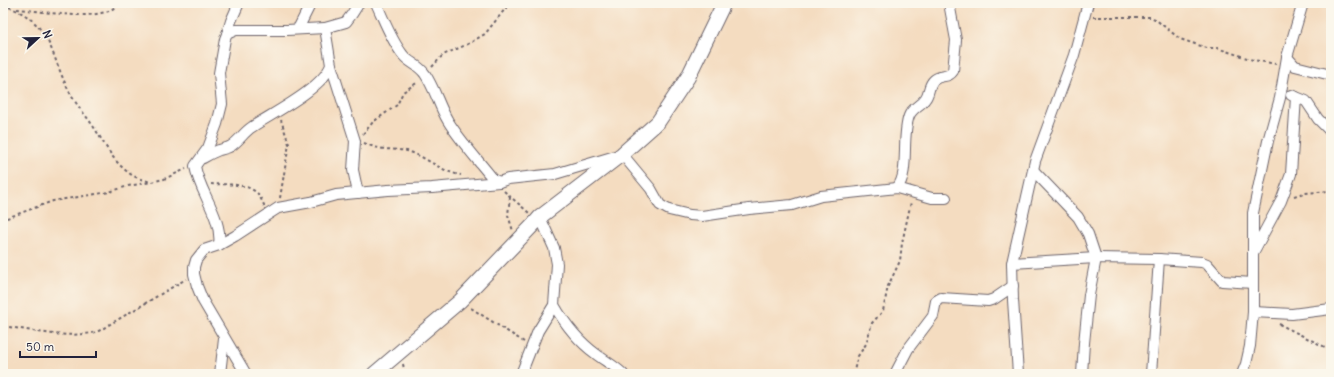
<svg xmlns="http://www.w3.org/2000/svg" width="1334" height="377" font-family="Delius,sans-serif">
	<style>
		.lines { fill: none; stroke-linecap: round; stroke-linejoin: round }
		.street-casing { stroke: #6c636a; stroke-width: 12 }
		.secondary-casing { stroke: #6c636a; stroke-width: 16 }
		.path { stroke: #6c636a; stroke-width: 2; stroke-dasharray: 3 3; stroke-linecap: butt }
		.street { stroke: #fff; stroke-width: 10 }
		.secondary { stroke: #fff; stroke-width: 14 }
	</style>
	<rect width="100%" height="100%" fill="#fbf7ec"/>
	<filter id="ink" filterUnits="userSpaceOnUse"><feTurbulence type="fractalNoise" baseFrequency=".025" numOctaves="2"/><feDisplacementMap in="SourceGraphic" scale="8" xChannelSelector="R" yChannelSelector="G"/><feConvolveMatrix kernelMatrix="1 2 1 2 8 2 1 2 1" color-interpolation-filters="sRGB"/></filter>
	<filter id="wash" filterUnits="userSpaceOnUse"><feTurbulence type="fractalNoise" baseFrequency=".012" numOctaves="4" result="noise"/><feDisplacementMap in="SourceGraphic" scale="16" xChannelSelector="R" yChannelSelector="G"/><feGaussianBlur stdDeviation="0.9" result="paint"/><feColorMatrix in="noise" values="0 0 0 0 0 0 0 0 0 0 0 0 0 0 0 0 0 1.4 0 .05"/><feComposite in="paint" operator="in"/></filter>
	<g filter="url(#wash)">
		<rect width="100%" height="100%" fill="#f4dcc0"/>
	</g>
	<g filter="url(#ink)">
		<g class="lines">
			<g class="street-casing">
				<g id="street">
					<path d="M376,3C384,20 391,40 403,55C409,63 418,64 425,74C435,89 439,106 448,121C461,142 478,160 493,179L499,182"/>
					<path d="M298,29L311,3"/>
					<path d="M227,34L231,21L239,3"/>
					<path d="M1287,57L1295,66L1331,75"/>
					<path d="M331,65L355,141L353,170L358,193"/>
					<path d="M1291,95L1306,101L1318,119L1331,132"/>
					<path d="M203,158C208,155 214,152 219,150C223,149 228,148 231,146C239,141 244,132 252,127C273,113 322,89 331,65L325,28L346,22L352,14L359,3"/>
					<path d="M1033,170L1078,217L1088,234L1096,258L1089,295L1084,343L1082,374"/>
					<path d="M897,188C910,173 901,137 909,116C912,108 920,106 925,99C930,93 928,85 934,80C940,74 948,79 953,71L956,40L949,3"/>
					<path d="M219,245C223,218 199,192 195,166L208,148L217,124L222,104L219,73L225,39L227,34L236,30H287L325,28"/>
					<path d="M1254,251L1281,201L1291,174L1296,97"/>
					<path d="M1012,263L1096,258L1159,259L1202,262L1207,264L1222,281L1253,283"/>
					<path d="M554,305C565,324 578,341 596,354C605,361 615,366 623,374"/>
					<path d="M1253,312L1292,314L1331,309"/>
					<path d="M220,374L224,339"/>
					<path d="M246,374L203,301L197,286L194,274V267L196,260L204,250L219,245L235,236L278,208L311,202L336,195L388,190L432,188L499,182L508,179L555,174L622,154L651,189L660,205L669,210L690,215L702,216L749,209L792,205L821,196L897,188L932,198H946"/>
					<path d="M521,374L538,331L554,305L557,264L554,248L540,217"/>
					<path d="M895,374L908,349L933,316L936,301L941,298L988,301L994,299L1013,286"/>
					<path d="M1018,374L1013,300L1012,263L1035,161L1074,55L1088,3"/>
					<path d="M1151,374L1159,259"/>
					<path d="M1242,374L1246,364L1250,346L1253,312V213L1268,141L1280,98L1287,57L1303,3"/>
				</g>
			</g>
			<g class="secondary-casing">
				<path id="secondary" d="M374,374L460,301L534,224L540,217L622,154L658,122L688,77L724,3"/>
			</g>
			<g class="path">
				<path d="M3,5C53,21 49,54 70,93C75,103 84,113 91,123C103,140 111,160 129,173C135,178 144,180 151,182"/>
				<path d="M17,9C45,11 85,21 111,10C114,8 117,5 121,3"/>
				<path d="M1093,17H1150L1155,19L1180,39L1207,48H1217L1253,60L1276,64"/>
				<path d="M432,67L443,55L468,44L485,34L510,3"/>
				<path d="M363,134L373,122L397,105L403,92L418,82"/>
				<path d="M364,143C369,145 374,147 379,148C388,150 398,149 407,151C427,157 441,172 461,175"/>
				<path d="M211,184C226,185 248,182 259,195C261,199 263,203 265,207"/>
				<path d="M504,191L529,213"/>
				<path d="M1294,196L1304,193L1331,191"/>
				<path d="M510,197L508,215L513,231"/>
				<path d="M280,198L289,144L281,120"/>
				<path d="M3,223L7,218L53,201L109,192L128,186L151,182L164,179L186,169"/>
				<path d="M471,308L524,342"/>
				<path d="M1279,324L1331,350"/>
				<path d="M3,326C36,331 63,339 97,332L186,279"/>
				<path d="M403,364L405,374"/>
				<path d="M853,374L858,356L866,344L872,323L883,311L888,286L900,261L902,243L911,202"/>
			</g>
			<use href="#street" class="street"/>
			<use href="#secondary" class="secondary"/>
		</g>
	</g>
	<rect width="1334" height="377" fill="none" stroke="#fbf7ec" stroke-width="16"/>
	<g transform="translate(38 38) rotate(68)" stroke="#fbf7ec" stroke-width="3" paint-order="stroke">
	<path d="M0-3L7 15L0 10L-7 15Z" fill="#22223b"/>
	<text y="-6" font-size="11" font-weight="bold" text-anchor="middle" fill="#22223b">N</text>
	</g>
	<path d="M20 351v6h76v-6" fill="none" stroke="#22223b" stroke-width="2"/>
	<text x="26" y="351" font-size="12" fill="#22223b" stroke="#fbf7ec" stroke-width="3" paint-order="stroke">50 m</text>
</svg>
